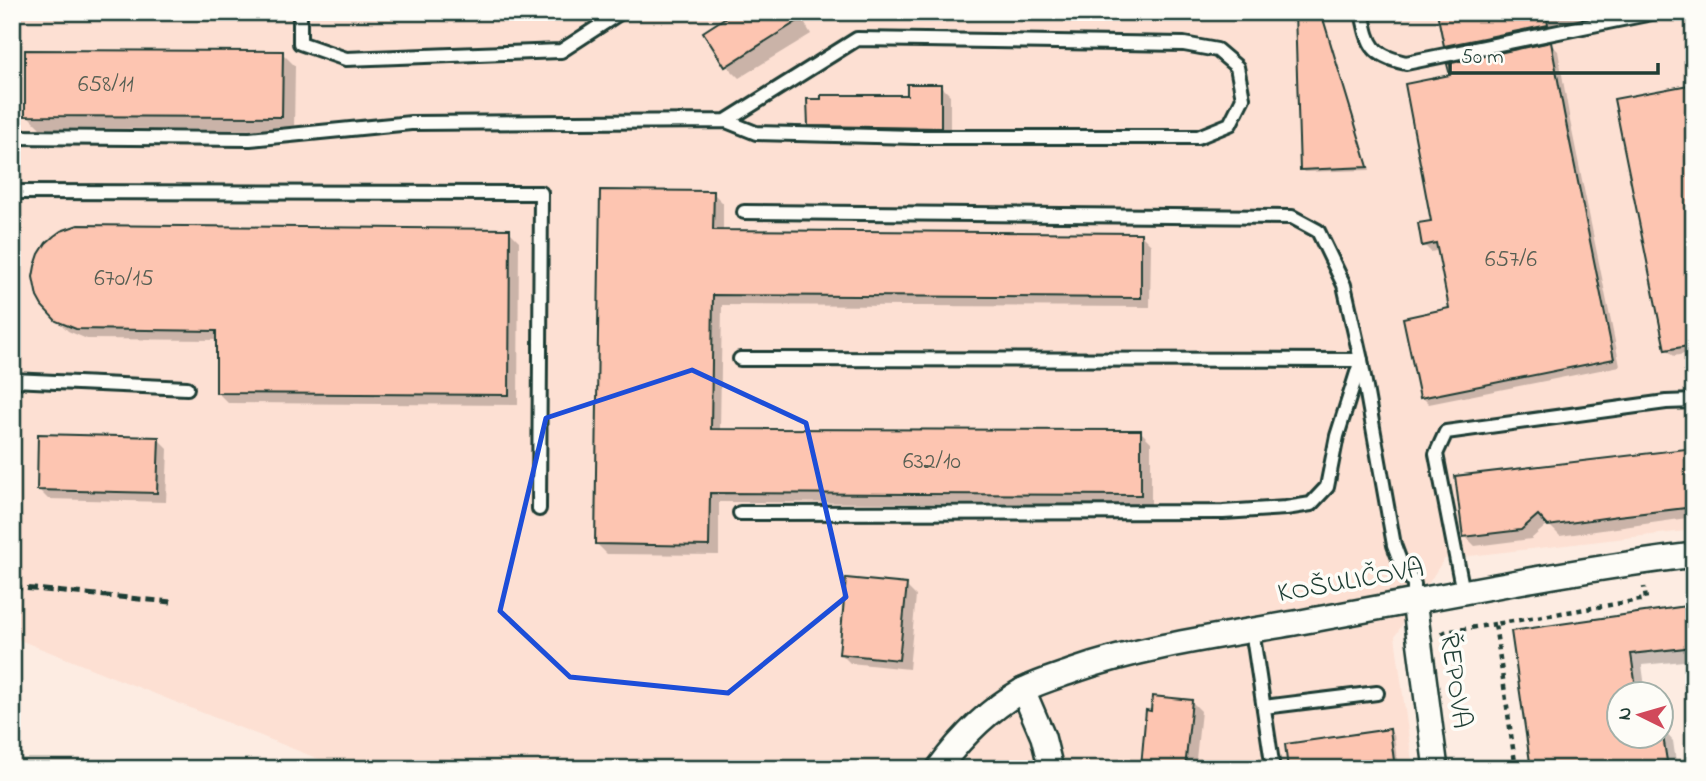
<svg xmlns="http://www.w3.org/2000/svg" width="1706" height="781" font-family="'Indie Flower',sans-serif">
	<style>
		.built { fill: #fde0d3 }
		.shadow { fill: #0003 }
		.building { fill: #fdc5b1; stroke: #1f3d34; stroke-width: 2 }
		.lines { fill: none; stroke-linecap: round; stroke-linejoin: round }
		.lane-casing { stroke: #1f3d34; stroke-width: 18 }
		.street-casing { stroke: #1f3d34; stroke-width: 28 }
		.path { stroke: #1f3d34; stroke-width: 4.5; stroke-dasharray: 5 5; stroke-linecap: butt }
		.lane { stroke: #fdfcf7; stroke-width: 12 }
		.street { stroke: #fdfcf7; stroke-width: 23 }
		.rail { stroke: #1f3d34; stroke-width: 5; stroke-dasharray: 10 5; stroke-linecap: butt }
		.marked { fill: none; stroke: #1d4ed8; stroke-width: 5; stroke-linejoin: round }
		.labels { text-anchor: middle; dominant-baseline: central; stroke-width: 7; stroke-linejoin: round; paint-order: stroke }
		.number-label { font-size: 24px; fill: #565f53 }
		.street-label { font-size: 28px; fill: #1f3d34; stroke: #fdfcf7 }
	</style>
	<rect width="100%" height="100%" fill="#fdece2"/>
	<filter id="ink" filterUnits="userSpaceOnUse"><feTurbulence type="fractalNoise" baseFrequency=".0143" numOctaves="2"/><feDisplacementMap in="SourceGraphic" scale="14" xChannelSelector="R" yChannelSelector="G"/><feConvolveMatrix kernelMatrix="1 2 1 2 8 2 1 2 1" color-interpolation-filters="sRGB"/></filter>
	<g filter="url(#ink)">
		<path class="built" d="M12,12H1694V530L1444,559L1395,636L1413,769H344L12,637Z"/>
		<g class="shadow">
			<path d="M481,12H557V14H483Z"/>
			<path d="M798,12L811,34L739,78L727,66Z"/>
			<path d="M1297,12H1322L1370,170L1304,172L1301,169Z"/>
			<path d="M1439,12H1671L1559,34L1458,58L1446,45Z"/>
			<path d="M1551,44L1558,51L1570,121L1620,366L1429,404L1422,397L1451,310L1439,250L1431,252L1424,245L1433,222L1452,77Z"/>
			<path d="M282,53L295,66L294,130L40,128L27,115Z"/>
			<path d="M940,85L950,95V138L820,135L810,125L909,97Z"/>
			<path d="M1694,85V352L1674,356L1667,350Z"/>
			<path d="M713,193L723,203V232L1141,235L1151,245L1150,307L722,305L720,430L1141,432L1151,442V504L719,502V555L607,554L597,544Z"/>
			<path d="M509,231L519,241L518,405L228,403L218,393V340L87,339L68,331L50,313Z"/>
			<path d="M158,439L168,449L166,502L48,499L38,489Z"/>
			<path d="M1694,449V517L1560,536L1548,524L1531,539L1475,546L1465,536Z"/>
			<path d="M906,586L916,596L909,669L850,663L840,653Z"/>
			<path d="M1694,607V660L1642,665L1646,694H1618V736H1660L1662,729L1673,741L1677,769H1532L1513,632Z"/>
			<path d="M1191,701L1201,711L1195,769H1144L1142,767Z"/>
			<path d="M1389,731L1394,735L1398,769H1290Z"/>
		</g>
		<g class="building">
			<path d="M734,12H812L725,67L703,32Z"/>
			<path d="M1295,12H1321L1368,167L1300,170Z"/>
			<path d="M1437,12H1546L1548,25L1444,46Z"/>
			<path d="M1551,42L1564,113L1614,359L1420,398L1403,318L1449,308L1436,243L1422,246L1418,223L1431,221L1405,84L1450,75L1447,64Z"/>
			<path d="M25,50L283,51L282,117L25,116Z"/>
			<path d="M907,84H941V128L808,126L807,99H821V95H907Z"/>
			<path d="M1694,84V345L1665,350L1614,99Z"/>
			<path d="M600,190L714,191L713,230L1141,233V298L713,295L711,429L1141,430V495L710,493L709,546L595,544Z"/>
			<path d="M78,225L510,229L509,395L216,393V331L76,329L56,321L42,306L37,297L33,277L35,266L39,254L46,243L54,236L61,231Z"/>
			<path d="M38,434L159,437L157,493L37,490Z"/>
			<path d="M1694,448V507L1618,516L1548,526L1538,515L1521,530L1463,537L1455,476Z"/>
			<path d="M846,578L907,584L899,660L839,654Z"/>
			<path d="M1694,605V647L1631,654L1637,694H1619V736H1663L1667,761L1615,769H1531L1511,631Z"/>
			<path d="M1152,696L1192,700L1185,769L1141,767L1146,710L1151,711Z"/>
			<path d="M1390,729L1395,769H1288L1285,744Z"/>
		</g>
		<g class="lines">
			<g class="lane-casing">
				<g id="lane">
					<path d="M300,12V43L346,59L561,51L621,12"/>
					<path d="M1362,12C1369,45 1370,55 1406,63L1657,12"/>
					<path d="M12,137L250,139L411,123L726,121L756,133L915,137H1198L1230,124L1243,98L1237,67L1217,50L1184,44L857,39L726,121"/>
					<path d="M12,192L541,193L539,509"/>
					<path d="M744,212L1292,217L1318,231L1344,285L1361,360L1394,545L1400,561L1414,584V601"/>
					<path d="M740,359L1361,360L1337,436L1327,487L1311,504L1286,508L1223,512L740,513"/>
					<path d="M12,380L187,388"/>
					<path d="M1463,592L1436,454L1446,432L1666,402L1694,401"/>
					<path d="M1252,630L1273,769"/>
					<path d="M1264,707L1377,693"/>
				</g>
			</g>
			<g class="street-casing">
				<g id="street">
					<path d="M1414,601L1436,769"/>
					<path d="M1023,690L1043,737L1051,769"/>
					<path d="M938,769C962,736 988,710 1023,690C1039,682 1056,677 1073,671C1148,645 1228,635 1306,621C1435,598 1564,571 1694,555"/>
				</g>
			</g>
			<g class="path">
				<path d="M1442,634L1445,632L1495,624"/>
				<path d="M1516,769L1495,624L1646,599L1644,587"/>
			</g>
			<use href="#lane" class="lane"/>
			<use href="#street" class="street"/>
			<path class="rail" d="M12,587L171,602"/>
		</g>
	</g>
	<path class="marked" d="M692,370L806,423L846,597L728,693L570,677L500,611L546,418Z"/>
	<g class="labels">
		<g class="number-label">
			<text x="106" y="85">658/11</text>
			<text x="1511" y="260">657/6</text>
			<text x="124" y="279">670/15</text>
			<text x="932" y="462">632/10</text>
		</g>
		<g class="street-label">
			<text transform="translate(1351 582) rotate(-10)">KOŠULIČOVA</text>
			<text transform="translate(1454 681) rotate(82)">ŘEPOVA</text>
		</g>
	</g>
	<rect width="1706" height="781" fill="none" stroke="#fdfcf7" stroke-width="42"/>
	<rect x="21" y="21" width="1664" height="739" fill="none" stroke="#1f3d34" stroke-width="2.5" filter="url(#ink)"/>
	<g transform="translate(1640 715) rotate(275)"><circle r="33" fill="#fdfcf7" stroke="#a4b0a9" stroke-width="2"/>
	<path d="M0-5L12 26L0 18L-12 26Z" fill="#d1495b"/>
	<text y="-10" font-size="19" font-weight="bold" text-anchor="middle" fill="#1f3d34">N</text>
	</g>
	<path d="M1450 63v10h208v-10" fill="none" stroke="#1f3d34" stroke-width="3.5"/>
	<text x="1461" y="63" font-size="21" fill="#1f3d34" stroke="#fdfcf7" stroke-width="5" paint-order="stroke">50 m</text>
</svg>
